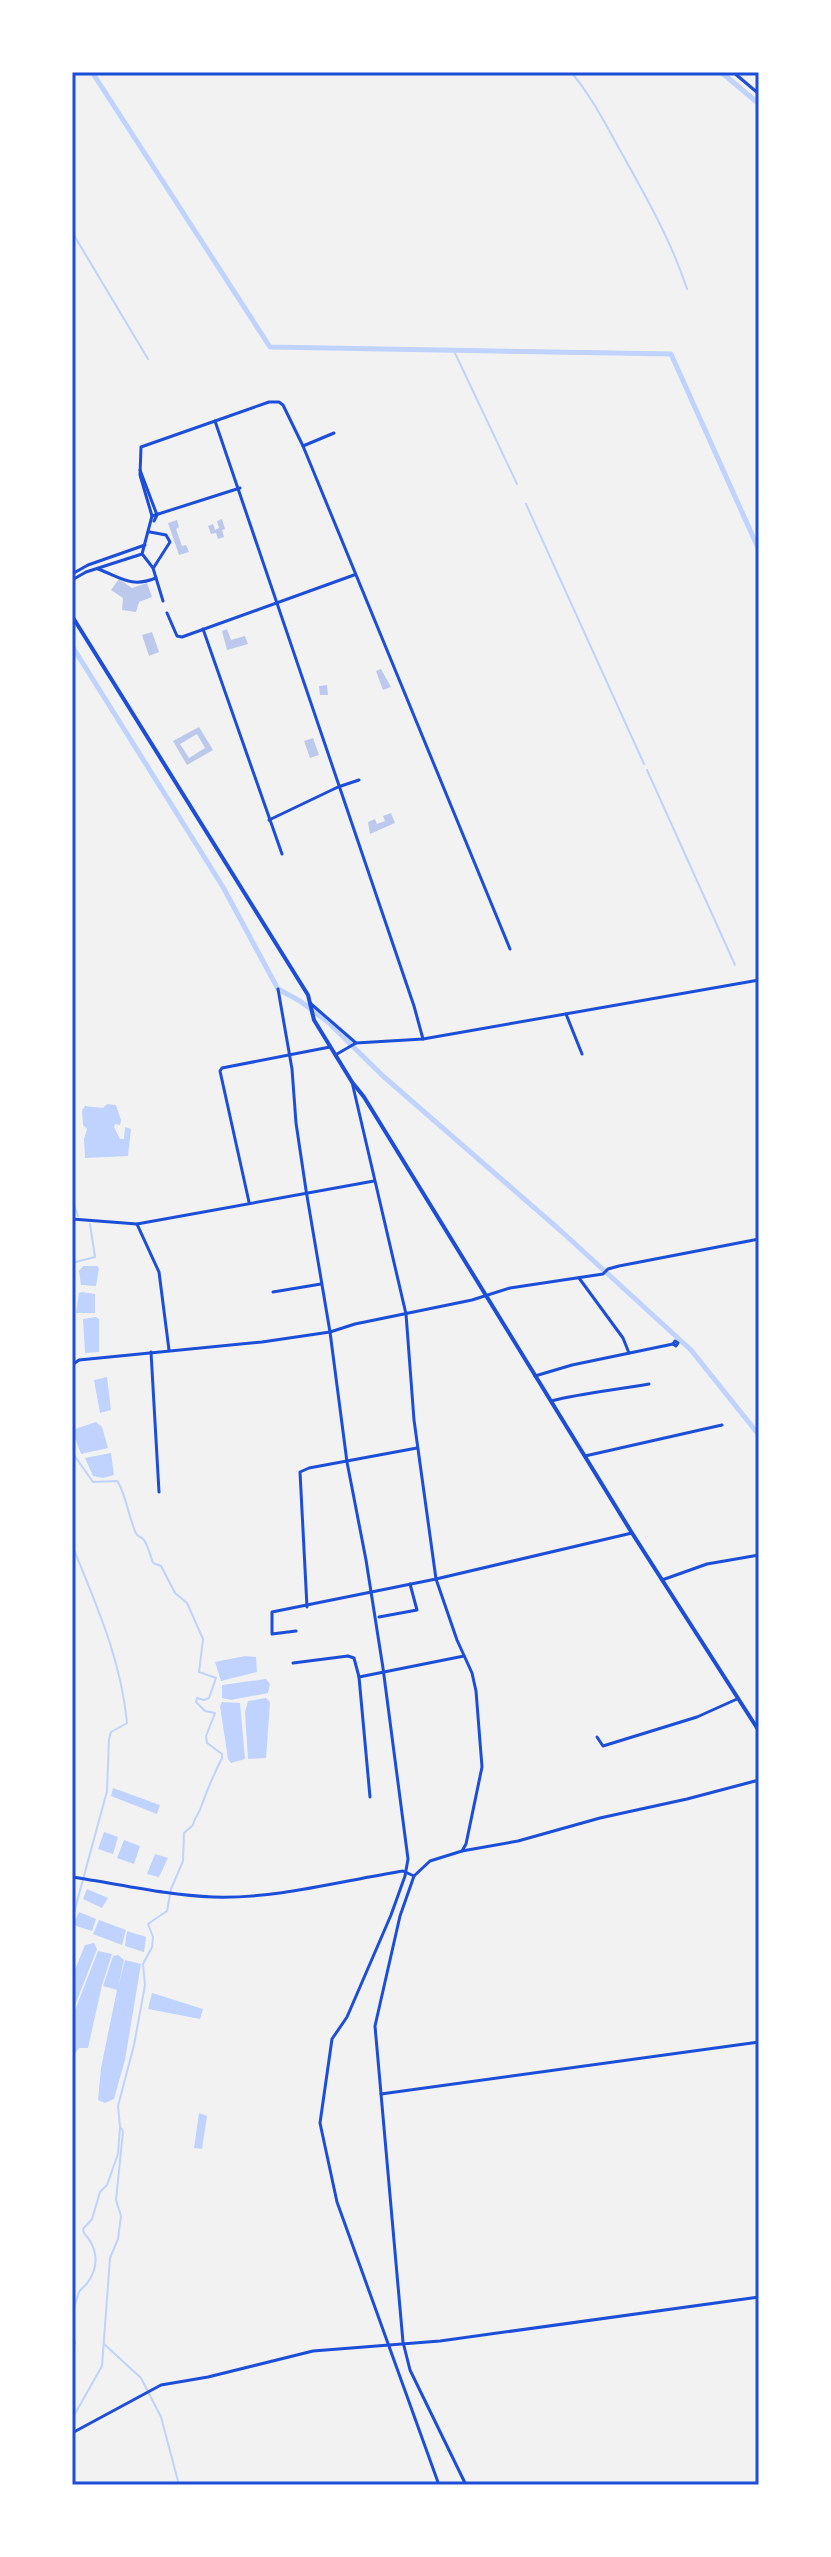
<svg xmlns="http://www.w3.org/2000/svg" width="831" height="2557" font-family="'Roboto Serif',serif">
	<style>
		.water { fill: #bfd3fe }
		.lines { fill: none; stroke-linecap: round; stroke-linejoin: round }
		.stream { stroke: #bfd3fe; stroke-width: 2 }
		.canal { stroke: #bfd3fe; stroke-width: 5 }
		.building { fill: #bdc9ec; fill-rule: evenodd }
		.minor { stroke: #1d4ed8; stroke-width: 3 }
		.secondary { stroke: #1d4ed8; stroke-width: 4 }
		.neatline { fill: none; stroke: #1d4ed8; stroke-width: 3 }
	</style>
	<rect width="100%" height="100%" fill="#f2f2f2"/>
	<g class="water">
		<path d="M107,1104L116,1105L121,1120L120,1125L115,1124L114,1127L120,1139H124L125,1127L131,1129L128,1156L85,1158L84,1139L87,1129L83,1125L82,1110L85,1106L103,1108Z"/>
		<path d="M83,1266H97L99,1268L96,1286L81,1285L79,1271Z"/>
		<path d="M82,1292L95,1294V1313H76L79,1293Z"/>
		<path d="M96,1317L99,1319V1352L85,1353L83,1319Z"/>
		<path d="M107,1377L111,1410L100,1413L94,1380Z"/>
		<path d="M96,1422L102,1427L108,1448L81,1454L73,1433L75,1429Z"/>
		<path d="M111,1453L114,1475L103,1478L93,1476L85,1458Z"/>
		<path d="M245,1656L256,1657L257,1672L221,1681L215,1662Z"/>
		<path d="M266,1679L270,1684L268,1693L231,1700L222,1698V1685Z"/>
		<path d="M266,1698L270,1702L266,1758L248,1759L245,1712L248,1701Z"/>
		<path d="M222,1702L240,1703L245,1759L231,1763L228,1759L220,1706Z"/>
		<path d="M113,1788L160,1805L157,1814L111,1796Z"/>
		<path d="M104,1832L118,1837L113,1854L98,1849Z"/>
		<path d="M124,1840L140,1846L134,1864L117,1858Z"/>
		<path d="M155,1854L168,1858L159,1877L147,1874Z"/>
		<path d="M87,1889L108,1898L102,1908L83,1899Z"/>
		<path d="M79,1912L96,1919L92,1931L73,1925Z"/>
		<path d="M99,1920L126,1930L122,1945L93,1934Z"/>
		<path d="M127,1931L146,1937L144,1952L125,1946Z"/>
		<path d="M94,1943L97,1949L72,2013V1977L85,1945Z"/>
		<path d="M98,1951L112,1954L102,1985L88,2048H79L72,2058V2018Z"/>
		<path d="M118,1955L124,1960L118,1988L125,1960L141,1964L125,2060L114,2099L105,2103L98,2100L101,2068L117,1990L103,1986L113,1956Z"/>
		<path d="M152,1993L203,2009L200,2019L148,2009Z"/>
		<path d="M199,2113L207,2116L202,2149L194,2148Z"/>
	</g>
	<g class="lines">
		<g class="stream">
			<path d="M571,72C591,96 605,123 620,150C645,195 671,240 687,289"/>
			<path d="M72,232L148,359"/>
			<path d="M454,351L517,484"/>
			<path d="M526,504L644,764"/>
			<path d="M647,770L735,965"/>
			<path d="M72,1200L78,1216"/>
			<path d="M72,1263L95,1257L90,1224"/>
			<path d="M72,1294V1297"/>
			<path d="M72,1445L74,1455L93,1482L117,1481C125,1490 130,1524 137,1535C139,1537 141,1537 143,1539C148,1544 150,1555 153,1563L161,1566L175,1593L187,1603L203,1639L199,1672L216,1678L209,1698L204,1700L197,1698L196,1702L205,1711L215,1713L206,1736L207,1743L222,1754V1758C214,1774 207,1790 201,1807C199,1815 194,1817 193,1825L184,1833L183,1861L171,1889L167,1911L148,1924L153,1937L152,1947L143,1964L145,1985L134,2045L118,2106L120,2127L118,2154L107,2185L100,2192L92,2219L83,2229L84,2233C97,2247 100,2265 88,2282C87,2284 80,2290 79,2292C76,2299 77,2303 72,2310"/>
			<path d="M72,1545C96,1604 121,1659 127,1723L111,1732L109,1739L107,1791L72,1920"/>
			<path d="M72,2336L75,2343L72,2355"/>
			<path d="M104,2344L141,2378L161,2417L179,2485"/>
			<path d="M72,2419L102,2366L110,2258L118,2239L121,2216L116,2200L123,2131L121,2128"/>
		</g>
		<g class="canal">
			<path d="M92,72L270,347L671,354L759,550"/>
			<path d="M721,72L759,104"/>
			<path d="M72,646L223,887L278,989L300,1001L329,1023L383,1076L561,1231L691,1350L759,1435"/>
		</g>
	</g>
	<g class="building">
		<path d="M222,519L225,529L222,530L224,537L218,539L216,533L211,534L208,526L213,524L215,530L219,528L217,521Z"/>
		<path d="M177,520L179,527L176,529L182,546L186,545L189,552L179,555L168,523Z"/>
		<path d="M119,579L132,588L147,583L152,597L139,602L136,612L122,610L123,598L111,590Z"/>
		<path d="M227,629L231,640L245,636L248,644L227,650L222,631Z"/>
		<path d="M152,632L159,652L149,656L142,635Z"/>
		<path d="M381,669L391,687L383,690L376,671Z"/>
		<path d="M327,685L328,695H320L319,686Z"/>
		<path d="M199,727L213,750L187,765L173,741ZM197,734L205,748L189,758L180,744Z"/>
		<path d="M313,738L319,755L310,758L304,741Z"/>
		<path d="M391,813L395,823L370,834L368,822L375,819L377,824L385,821L383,816Z"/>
	</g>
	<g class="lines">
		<g class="minor">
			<path d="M733,72L759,94"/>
			<path d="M215,421L414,1006L423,1039"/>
			<path d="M303,446L334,433"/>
			<path d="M140,470L157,515L154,521"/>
			<path d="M152,516L240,488"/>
			<path d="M150,532L166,535L170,542L154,567"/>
			<path d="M98,569C122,578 131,588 156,578L153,568L143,555"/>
			<path d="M72,574L88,565L145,545"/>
			<path d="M156,578L163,601"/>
			<path d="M72,580L86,572L142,554L152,516L140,475L141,447L269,402H279L283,405L303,446L510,949"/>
			<path d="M167,613L177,636L182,637L354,575"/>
			<path d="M203,629L282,854"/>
			<path d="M269,820L338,787L359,780"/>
			<path d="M278,989L292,1069L296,1123L306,1190L330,1332L347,1462L366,1560L383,1668L408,1859L405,1876L391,1915L347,2017L332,2039L320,2123L337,2202L439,2485"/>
			<path d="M310,1003L356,1043"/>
			<path d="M566,1014L582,1054"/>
			<path d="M337,1054L356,1043L423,1039L759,980"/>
			<path d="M352,1082L406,1314L414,1420L436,1579L457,1640L472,1673L476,1691L482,1767L466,1844L462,1851L430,1861L414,1876L400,1916L375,2026L403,2342L410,2370L466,2485"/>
			<path d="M249,1202L220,1071L222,1068L330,1047"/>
			<path d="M72,1219L137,1224L374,1181"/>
			<path d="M137,1224L159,1272L169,1350"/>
			<path d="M579,1278L623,1338L629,1353"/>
			<path d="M273,1292L321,1284"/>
			<path d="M675,1341L678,1343L676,1346L673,1344Z"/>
			<path d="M151,1352L159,1492"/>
			<path d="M72,1365L79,1360L262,1342L330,1332L355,1324L472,1300L510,1288L603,1274L608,1269L619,1266L759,1239"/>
			<path d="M535,1376L572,1365L673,1344"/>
			<path d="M551,1401C583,1393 616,1390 649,1384"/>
			<path d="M585,1456L722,1425"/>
			<path d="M662,1580L707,1564L759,1555"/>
			<path d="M307,1607L300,1472L309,1468L417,1448"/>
			<path d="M379,1617L417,1610L410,1584"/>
			<path d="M296,1631L272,1634V1612L436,1579L632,1533"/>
			<path d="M293,1663L348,1656L354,1658L359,1677"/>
			<path d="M597,1737L603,1746L697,1717L737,1699"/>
			<path d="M370,1797L359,1677L464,1656"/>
			<path d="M462,1851L518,1841L600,1818L687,1799L759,1780"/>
			<path d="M72,1877C119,1884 166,1895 213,1897C278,1899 340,1881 403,1871L414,1876"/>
			<path d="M381,2094L759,2042"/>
			<path d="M72,2433L161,2385L208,2377L313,2351L440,2341L759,2297"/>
		</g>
		<path class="secondary" d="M72,616L308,995L314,1020L352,1082L364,1097L632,1533L759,1731"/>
	</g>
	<rect width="831" height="2557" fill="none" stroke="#ffffff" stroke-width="148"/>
	<rect x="74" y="74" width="683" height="2409" class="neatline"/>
</svg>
